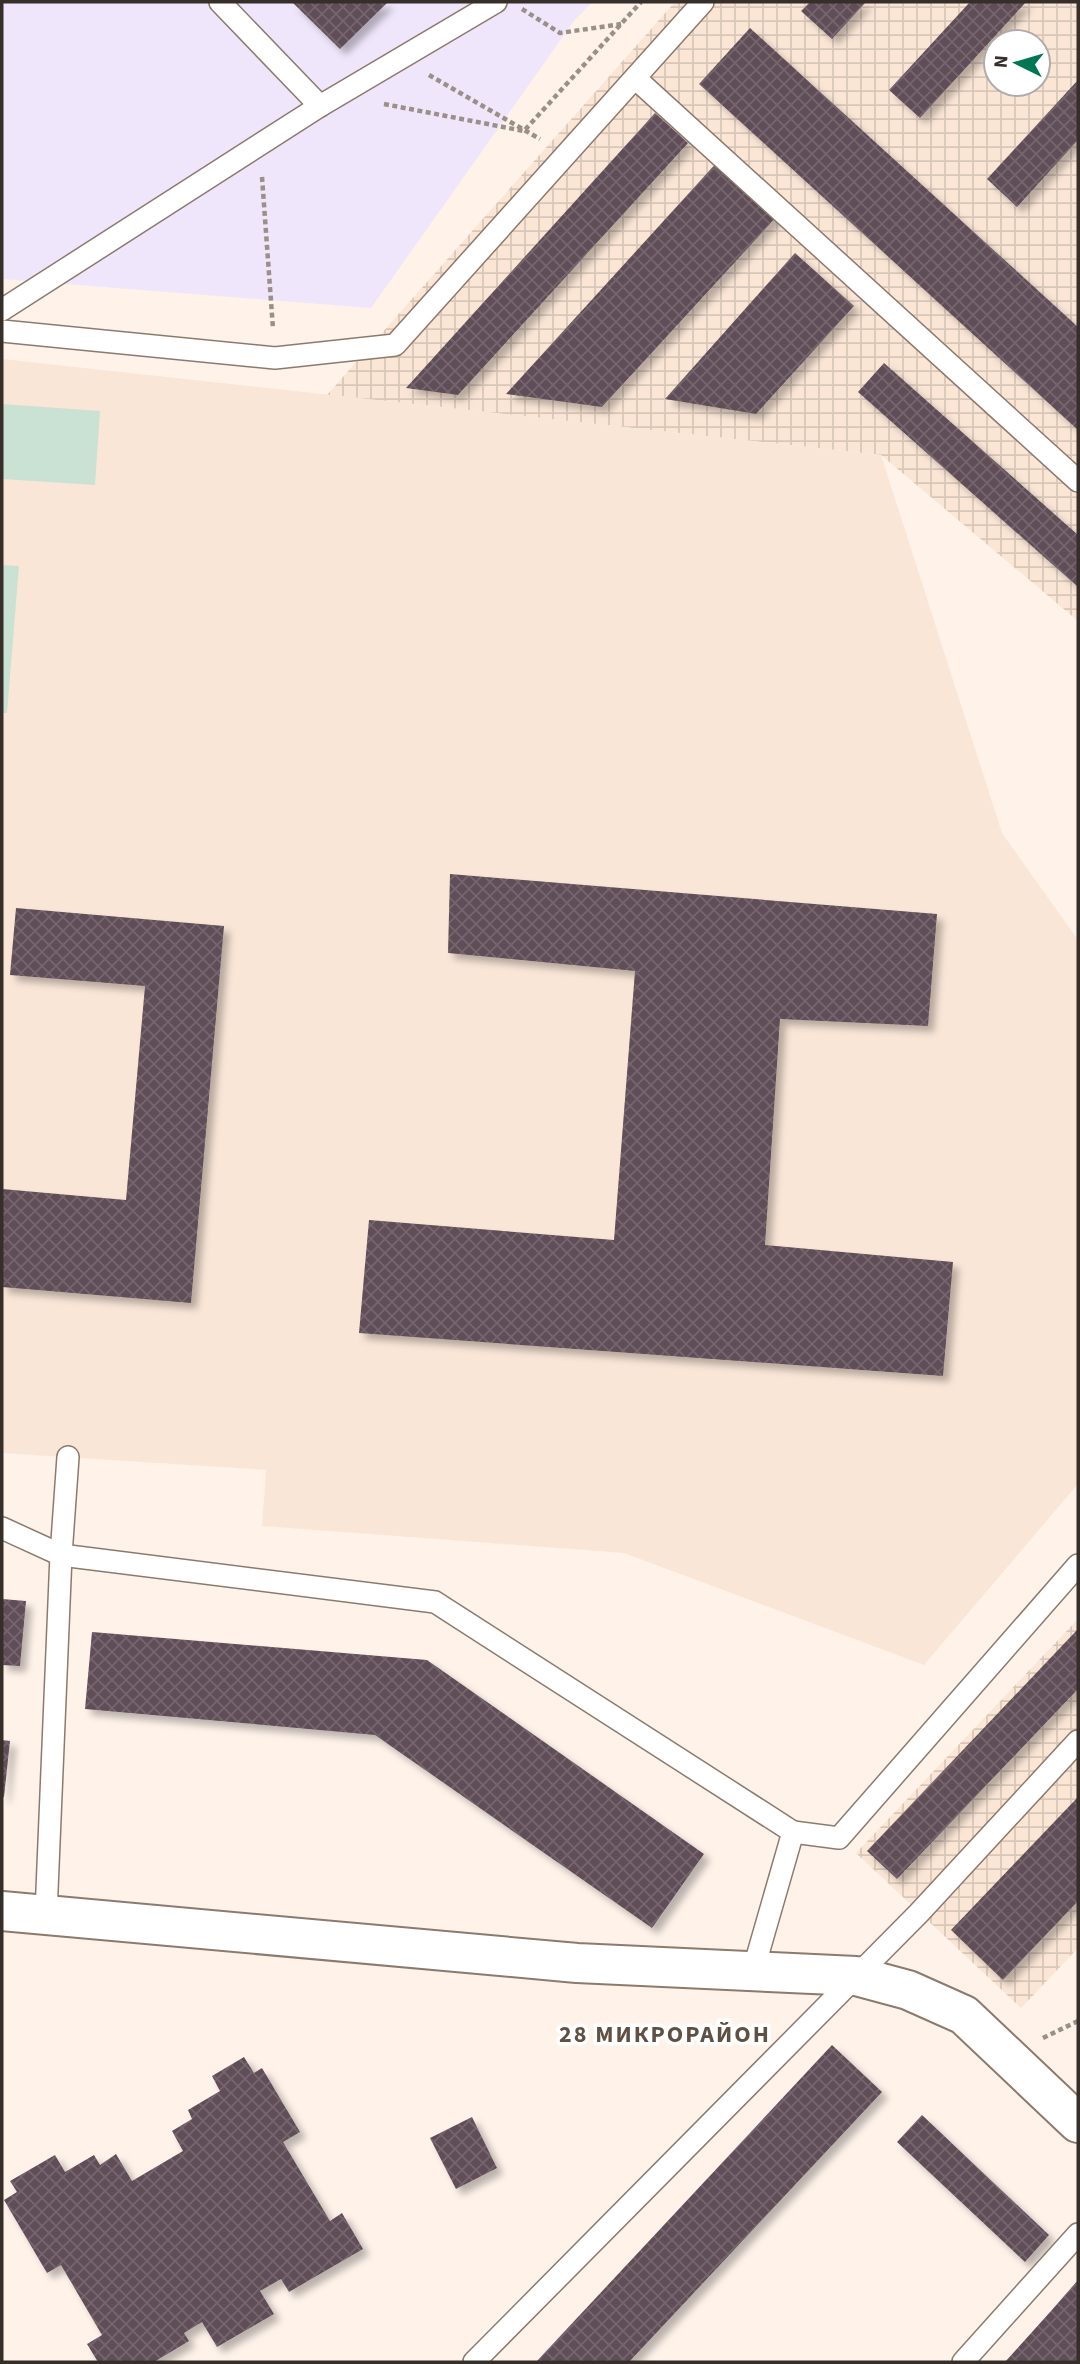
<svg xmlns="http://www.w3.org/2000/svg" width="1080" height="2364" font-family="'Source Sans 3',sans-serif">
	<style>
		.commercial { fill: #efe6fb }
		.industrial { fill: url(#industrial-grid); fill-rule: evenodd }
		.education { fill: #fae6d7 }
		.garden { fill: #cae2d3 }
		.building { fill: url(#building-cross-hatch); filter: url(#shadow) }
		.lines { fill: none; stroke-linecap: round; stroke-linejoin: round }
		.lane-casing { stroke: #8c7a6d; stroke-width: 24 }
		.street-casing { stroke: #8c7a6d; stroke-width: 42 }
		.path { stroke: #9a9088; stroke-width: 4.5; stroke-dasharray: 5 3.5; stroke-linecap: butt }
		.lane { stroke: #fff; stroke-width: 21 }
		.street { stroke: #fff; stroke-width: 38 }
		.labels { text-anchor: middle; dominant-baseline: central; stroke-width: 7; stroke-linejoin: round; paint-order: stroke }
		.district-label { font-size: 24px; font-weight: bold; letter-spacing: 2px; fill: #604f43; stroke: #fff }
	</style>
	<defs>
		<pattern id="industrial-grid" width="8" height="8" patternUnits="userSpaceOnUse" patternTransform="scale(1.75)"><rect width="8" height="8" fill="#fbe6d6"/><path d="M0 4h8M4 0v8" fill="none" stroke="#d8c6b8"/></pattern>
		<pattern id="building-cross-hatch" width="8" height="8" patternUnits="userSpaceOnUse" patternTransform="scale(1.75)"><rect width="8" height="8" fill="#604e58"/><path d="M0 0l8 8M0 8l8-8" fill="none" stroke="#74656c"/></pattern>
		<filter id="shadow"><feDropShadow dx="6" dy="6" stdDeviation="3.5" flood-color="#0004"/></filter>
	</defs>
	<rect width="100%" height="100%" fill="#fef2e9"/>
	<path class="commercial" d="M2,2H592L574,21L371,308L2,279Z"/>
	<g class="industrial">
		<path d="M675,2H1078V621L881,455L327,395ZM996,42H1038V84H996Z"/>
		<path d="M1078,1619V1948L1021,2008L856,1853Z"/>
	</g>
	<path class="education" d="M2,359L881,455L1002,833L1078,940V1484L924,1665L624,1553L262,1526L266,1470L2,1453Z"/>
	<g class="garden">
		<path d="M2,404L100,411L95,485L2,479Z"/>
		<path d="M2,565L19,566L7,713H2Z"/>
	</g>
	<g class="building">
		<path d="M292,2H388L340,49Z"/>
		<path d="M810,2H866L832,39L801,11Z"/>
		<path d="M970,2H1026L920,118L889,90Z"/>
		<path d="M750,28L1078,327V430L699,84Z"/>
		<path d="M1078,80V140L1017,207L987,179Z"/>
		<path d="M655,113L688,143L458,395L406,388Z"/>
		<path d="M720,159L780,213L602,407L506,394Z"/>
		<path d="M795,253L854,306L756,414L665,399Z"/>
		<path d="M884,363L1078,535V587L858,392Z"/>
		<path d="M450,874L937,914L928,1026L780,1019L765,1245L953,1262L943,1376L359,1333L369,1220L614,1240L635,971L448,953Z"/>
		<path d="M16,908L224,926L191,1303L2,1287V1189L126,1200L145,986L10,975Z"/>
		<path d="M2,1599L26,1601L20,1666L2,1665Z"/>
		<path d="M1078,1629V1689L897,1879L867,1851Z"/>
		<path d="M92,1632L427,1660L704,1854L652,1928L375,1735L85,1709Z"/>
		<path d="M2,1740L10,1741L4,1797H2Z"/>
		<path d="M1078,1797V1901L1003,1980L951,1930Z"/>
		<path d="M832,2045L882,2092L629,2362H536Z"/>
		<path d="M244,2057L254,2073L262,2068L300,2132L283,2142L330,2221L342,2213L363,2249L289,2292L281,2279L260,2291L274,2314L217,2347L202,2322L184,2333L189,2341L154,2362H98L87,2344L102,2335L61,2265L47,2273L4,2200L17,2192L10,2181L55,2155L65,2172L94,2155L100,2165L116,2154L132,2181L183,2151L172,2131L192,2119L188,2110L220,2091L212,2076Z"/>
		<path d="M922,2115L1049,2235L1025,2262L897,2142Z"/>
		<path d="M472,2117L497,2168L456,2189L430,2138Z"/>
		<path d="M1078,2280V2362H1005L1051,2311Z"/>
	</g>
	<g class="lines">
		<g class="lane-casing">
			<g id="lane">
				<path d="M220,2L320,106"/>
				<path d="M635,78L1078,481"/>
				<path d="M2,310L320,106L496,2"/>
				<path d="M2,331L275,358L395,345L703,2"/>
				<path d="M2,1528L61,1555L435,1602L793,1832L753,1971"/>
				<path d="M793,1832L839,1838L1078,1565"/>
				<path d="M46,1914L61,1555L68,1457"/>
				<path d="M474,2362L919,1913L1078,1741"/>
				<path d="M963,2362L1078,2234"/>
			</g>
		</g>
		<g class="street-casing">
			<path id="street" d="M2,1911L577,1963L856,1976L908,1990L964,2015L1078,2123"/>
		</g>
		<g class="path">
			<path d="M522,9L560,33L621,24"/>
			<path d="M429,75L540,139"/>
			<path d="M384,104L524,131L641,2"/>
			<path d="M262,177L273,329"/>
			<path d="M1043,2038L1078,2021"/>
		</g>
		<use href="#lane" class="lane"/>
		<use href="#street" class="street"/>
	</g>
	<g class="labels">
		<g class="district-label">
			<text x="665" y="2034">28 МИКРОРАЙОН</text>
		</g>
	</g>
	<rect width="1080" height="2364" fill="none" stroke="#362e28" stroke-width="7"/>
	<g transform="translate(1017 63) rotate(275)"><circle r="33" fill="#ffffff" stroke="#afaba9" stroke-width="2"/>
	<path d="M0-5L12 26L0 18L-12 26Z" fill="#007753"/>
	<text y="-10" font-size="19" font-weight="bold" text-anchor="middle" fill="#362e28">N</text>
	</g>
</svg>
